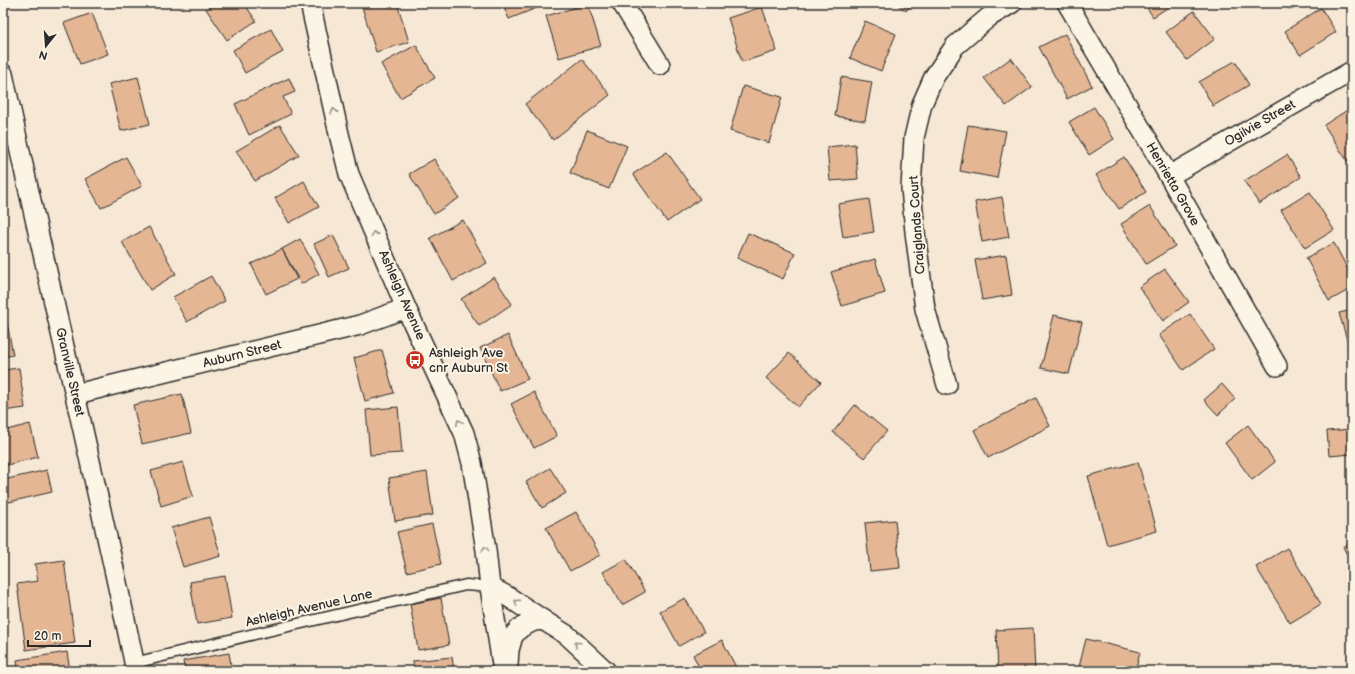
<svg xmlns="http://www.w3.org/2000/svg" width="1355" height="674" font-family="'Balsamiq Sans',sans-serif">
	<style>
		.building { fill: #e4b694; stroke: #2b2b2b }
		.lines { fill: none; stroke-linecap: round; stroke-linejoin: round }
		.service-casing { stroke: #2b2b2b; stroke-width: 13 }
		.minor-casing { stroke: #2b2b2b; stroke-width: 22 }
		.service { stroke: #fcf5e5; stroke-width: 10 }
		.minor { stroke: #fcf5e5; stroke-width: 19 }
		.oneway { stroke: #949088 }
		.labels { text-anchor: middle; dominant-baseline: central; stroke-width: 4; stroke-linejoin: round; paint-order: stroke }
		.street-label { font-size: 13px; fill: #2b2b2b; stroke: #fcf5e5 }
		.poi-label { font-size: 13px; fill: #2b2b2b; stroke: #fcf5e5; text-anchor: start }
	</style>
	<rect width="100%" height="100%" fill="#f7e8d5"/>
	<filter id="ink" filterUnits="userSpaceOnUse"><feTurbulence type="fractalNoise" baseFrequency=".025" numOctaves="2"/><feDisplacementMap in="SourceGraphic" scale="8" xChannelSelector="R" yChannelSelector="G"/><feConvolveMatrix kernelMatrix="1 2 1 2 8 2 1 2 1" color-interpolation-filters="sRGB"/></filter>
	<g filter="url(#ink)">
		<g class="building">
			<path d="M215,3H244L256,21L227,40L206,9Z"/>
			<path d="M375,3H397L409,42L376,52L362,7Z"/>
			<path d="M502,3H544V5L509,19Z"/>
			<path d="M896,3H913L906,11Z"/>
			<path d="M1144,3H1175L1153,17Z"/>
			<path d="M1285,3H1297L1289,9Z"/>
			<path d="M588,4L601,46L559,58L546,16Z"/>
			<path d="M762,7L777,51L742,62L728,18Z"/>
			<path d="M1321,8L1336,32L1300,55L1285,31Z"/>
			<path d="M1194,11L1215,39L1187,60L1166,32Z"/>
			<path d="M92,13L108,54L80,64L64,23Z"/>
			<path d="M865,21L896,34L881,71L850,58Z"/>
			<path d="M271,29L283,52L245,73L233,50Z"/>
			<path d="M1065,34L1092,86L1067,99L1039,47Z"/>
			<path d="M416,45L435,78L400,98L381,64Z"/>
			<path d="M1011,58L1032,87L1006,106L984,78Z"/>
			<path d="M582,59L610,95L553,140L525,104Z"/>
			<path d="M1235,61L1249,85L1213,106L1199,82Z"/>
			<path d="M138,77L150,124L121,131L109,84Z"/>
			<path d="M841,77L872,82L865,121L835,116Z"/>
			<path d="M289,78L295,92L283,97L291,114L249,135L235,104Z"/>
			<path d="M743,86L782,97L769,143L730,131Z"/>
			<path d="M1094,107L1114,139L1089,155L1069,122Z"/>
			<path d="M1352,107V160L1348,162L1324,125Z"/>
			<path d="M280,125L299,155L255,181L236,151Z"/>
			<path d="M968,125L1006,131L997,178L960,171Z"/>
			<path d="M587,130L627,146L609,189L570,173Z"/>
			<path d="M855,144L858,179L830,181L827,147Z"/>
			<path d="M667,152L700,199L667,222L633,174Z"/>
			<path d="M1287,155L1301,177L1259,204L1244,181Z"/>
			<path d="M126,157L142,186L101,208L85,179Z"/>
			<path d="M1124,157L1146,192L1119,209L1096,175Z"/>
			<path d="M434,159L459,198L434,214L409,174Z"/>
			<path d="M304,181L319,207L289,223L275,198Z"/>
			<path d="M1310,192L1334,230L1305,248L1281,210Z"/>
			<path d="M1002,197L1009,237L982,242L975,202Z"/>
			<path d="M869,199L874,232L843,237L838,204Z"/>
			<path d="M1150,206L1175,246L1146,264L1121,224Z"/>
			<path d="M463,220L487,263L453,281L430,238Z"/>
			<path d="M149,227L176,274L150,290L122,242Z"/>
			<path d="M748,233L795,253L783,279L737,258Z"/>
			<path d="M333,235L349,268L329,277L314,244Z"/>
			<path d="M300,239L319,274L301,284L282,249Z"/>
			<path d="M1334,243L1352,277V288L1329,301L1306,258Z"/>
			<path d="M282,249L297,279L266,294L251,264Z"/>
			<path d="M1006,255L1012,295L982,300L975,260Z"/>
			<path d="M875,259L885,293L842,306L831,272Z"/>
			<path d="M1165,269L1189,302L1163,321L1139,287Z"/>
			<path d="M211,276L225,301L187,322L173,297Z"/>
			<path d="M494,277L512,304L479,326L461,299Z"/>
			<path d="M1352,310V349L1350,350L1339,313Z"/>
			<path d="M5,312L13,355L3,357V313Z"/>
			<path d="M1190,314L1214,349L1183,370L1159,335Z"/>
			<path d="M1054,315L1082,322L1069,374L1041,368Z"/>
			<path d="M508,335L528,379L500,391L480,348Z"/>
			<path d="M382,350L394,393L365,401L354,358Z"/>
			<path d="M789,353L821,382L798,407L766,378Z"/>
			<path d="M19,368L25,408L3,411V370Z"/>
			<path d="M1222,384L1235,399L1218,415L1204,400Z"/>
			<path d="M534,392L557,436L534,448L511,404Z"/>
			<path d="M182,394L191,433L142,444L133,405Z"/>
			<path d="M1036,398L1050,426L988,458L974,430Z"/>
			<path d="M855,405L887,431L864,458L833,432Z"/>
			<path d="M398,407L402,453L370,455L366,410Z"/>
			<path d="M30,424L38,457L3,466V431Z"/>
			<path d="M1248,425L1275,462L1252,480L1225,443Z"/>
			<path d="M1352,429V454L1329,456L1327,431Z"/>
			<path d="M183,462L193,496L161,506L151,471Z"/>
			<path d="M1138,462L1157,531L1107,545L1088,476Z"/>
			<path d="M550,468L566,493L542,508L526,482Z"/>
			<path d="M47,470L52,492L5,503L3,494V480Z"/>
			<path d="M427,472L433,515L395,521L389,478Z"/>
			<path d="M576,512L600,555L570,571L546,528Z"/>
			<path d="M209,517L221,556L183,567L171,528Z"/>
			<path d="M895,520L900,568L870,571L865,523Z"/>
			<path d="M432,524L441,564L407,572L397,532Z"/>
			<path d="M1352,542V564L1343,547Z"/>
			<path d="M1287,548L1321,604L1290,623L1256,567Z"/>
			<path d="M626,559L645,592L622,605L603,572Z"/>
			<path d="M64,560L75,643L26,650L17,584L38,581L35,564Z"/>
			<path d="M225,576L232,618L197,624L190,582Z"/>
			<path d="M441,598L449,645L418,650L410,604Z"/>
			<path d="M685,598L704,632L679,646L660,611Z"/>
			<path d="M1033,628L1035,671H998L996,630Z"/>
			<path d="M1086,639L1140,652L1135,671H1078Z"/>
			<path d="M722,640L738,671H701L693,655Z"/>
			<path d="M67,652L70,671H18L17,660Z"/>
			<path d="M229,653L232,671H185L183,661Z"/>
			<path d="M452,657L454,671H414L413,661Z"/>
		</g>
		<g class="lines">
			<g class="service-casing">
				<path id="service" d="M134,663L263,632L466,585L490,587"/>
			</g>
			<g class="minor-casing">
				<g id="minor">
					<path d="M310,3L339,134L349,174L406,308L464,433L472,463L486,550L490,587L503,671"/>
					<path d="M622,3L660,65"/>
					<path d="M1067,3L1169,176L1277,366"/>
					<path d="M3,74C46,273 94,471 136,671"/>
					<path d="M1169,176L1352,71"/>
					<path d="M947,385L925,309L915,232L911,188L914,138L922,104L934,77L955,46L989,17L1012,3"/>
					<path d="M76,394L360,325L406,308"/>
					<path d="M490,587L507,596L543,620"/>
					<path d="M508,665L509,650L513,636L520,628L534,621L543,620L567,635L606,671"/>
				</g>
			</g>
			<use href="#service" class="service"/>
			<use href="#minor" class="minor"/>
		</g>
		<defs><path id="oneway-chevron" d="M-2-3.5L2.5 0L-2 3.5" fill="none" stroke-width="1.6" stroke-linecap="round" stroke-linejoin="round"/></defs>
		<g class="oneway">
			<use href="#oneway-chevron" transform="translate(334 111) rotate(-102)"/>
			<use href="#oneway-chevron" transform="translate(374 234) rotate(-113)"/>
			<use href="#oneway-chevron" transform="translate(459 422) rotate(-114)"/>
			<use href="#oneway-chevron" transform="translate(485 549) rotate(-98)"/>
			<use href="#oneway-chevron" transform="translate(517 602) rotate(-146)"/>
			<use href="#oneway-chevron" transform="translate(577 644) rotate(-137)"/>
		</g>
	</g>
	<defs>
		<g id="bus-disc" transform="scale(1)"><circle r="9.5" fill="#c8321e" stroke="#fcf5e5"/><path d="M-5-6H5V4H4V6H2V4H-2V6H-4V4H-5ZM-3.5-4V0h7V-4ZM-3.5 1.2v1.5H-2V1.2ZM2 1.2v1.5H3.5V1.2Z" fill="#fff"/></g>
	</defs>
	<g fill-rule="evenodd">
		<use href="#bus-disc" x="415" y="360"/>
	</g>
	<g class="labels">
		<g class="street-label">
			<text transform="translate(1260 123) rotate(-30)">Ogilvie Street</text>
			<text transform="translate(1173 184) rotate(60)">Henrietta Grove</text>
			<text transform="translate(917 225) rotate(-94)">Craiglands Court</text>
			<text transform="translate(402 295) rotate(66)">Ashleigh Avenue</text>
			<text transform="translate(242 354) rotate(-14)">Auburn Street</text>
			<text transform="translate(70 372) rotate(77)">Granville Street</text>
			<text transform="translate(309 608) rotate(-13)">Ashleigh Avenue Lane</text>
		</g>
		<g class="poi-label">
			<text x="429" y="353">Ashleigh Ave<tspan x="429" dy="15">cnr Auburn St</tspan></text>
		</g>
	</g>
	<rect width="1355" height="674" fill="none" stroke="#fcf5e5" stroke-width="16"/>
	<rect x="8" y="8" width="1339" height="658" fill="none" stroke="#2b2b2b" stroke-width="1.5" filter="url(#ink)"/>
	<g transform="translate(46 46) rotate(197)" stroke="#fcf5e5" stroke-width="3" paint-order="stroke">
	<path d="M0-3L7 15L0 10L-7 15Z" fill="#2b2b2b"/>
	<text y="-6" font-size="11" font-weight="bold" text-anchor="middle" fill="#2b2b2b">N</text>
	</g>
	<path d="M28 640v6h62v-6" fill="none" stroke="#2b2b2b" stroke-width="2"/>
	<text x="34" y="640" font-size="12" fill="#2b2b2b" stroke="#fcf5e5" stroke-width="3" paint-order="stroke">20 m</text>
</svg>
